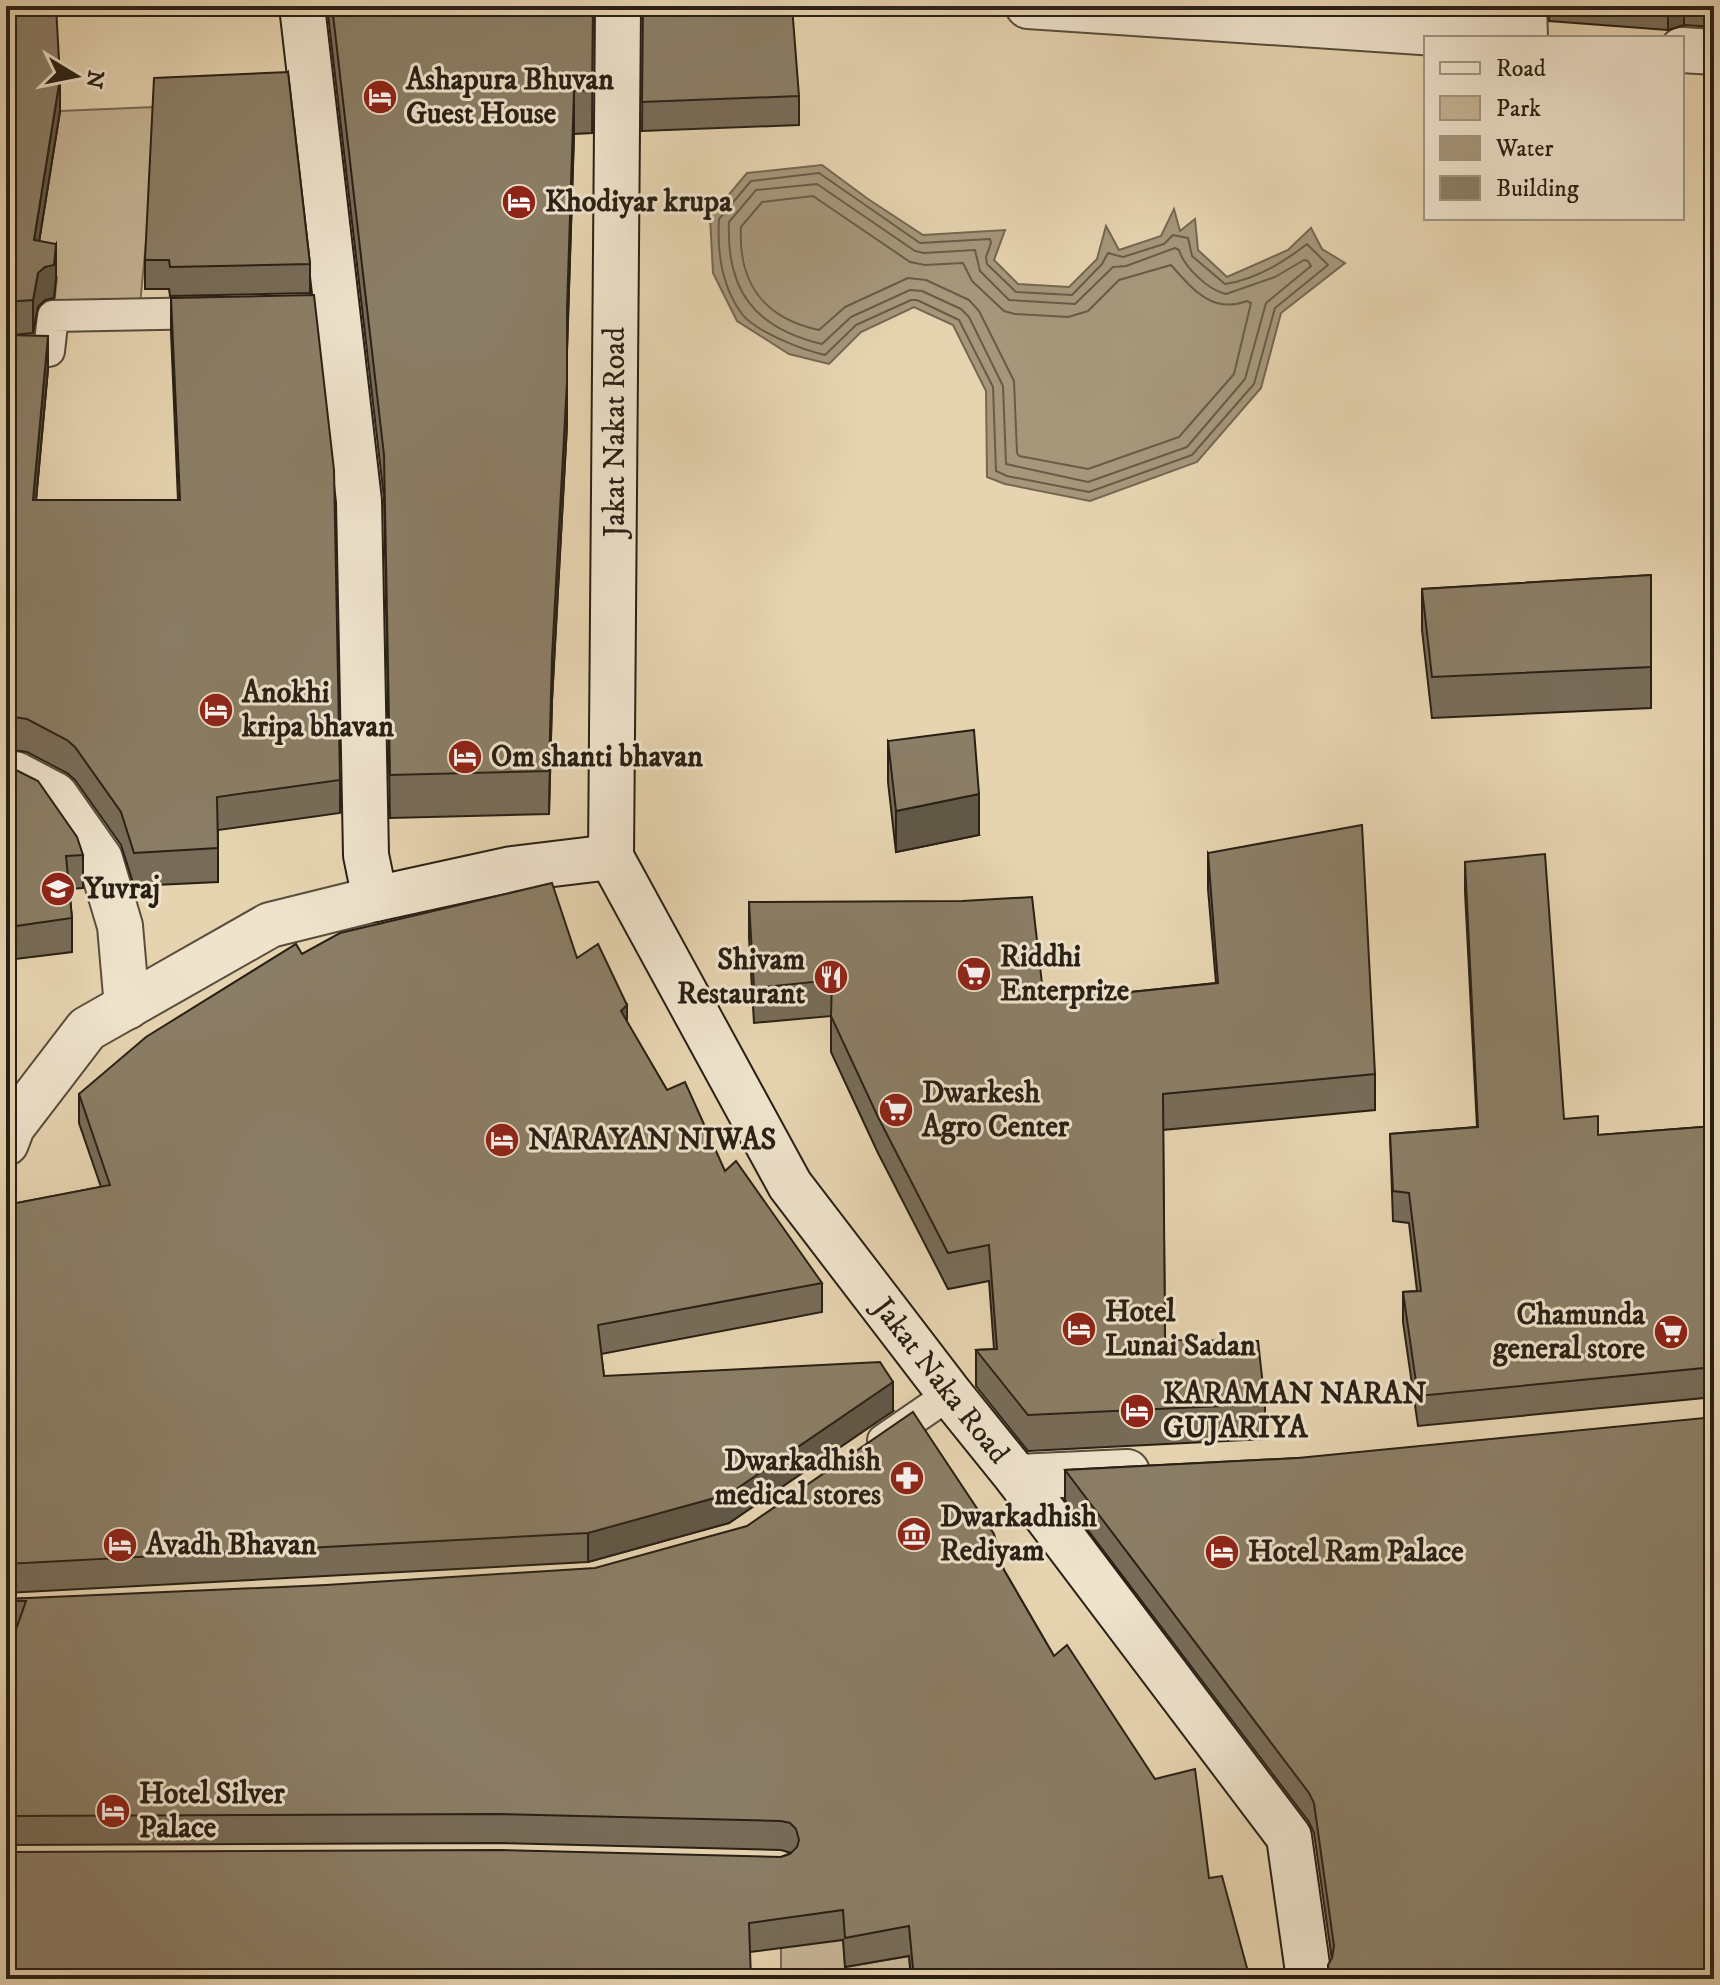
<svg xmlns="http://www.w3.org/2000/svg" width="1720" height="1985" font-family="'IM FELL DW Pica',serif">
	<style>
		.green { fill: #c6b596; stroke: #786a56; stroke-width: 2 }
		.water { fill: #a6977b; stroke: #746752; stroke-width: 2 }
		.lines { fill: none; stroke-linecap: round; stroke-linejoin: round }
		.shore { stroke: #685c48; stroke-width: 2 }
		.service-casing { stroke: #584d3c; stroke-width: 34 }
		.minor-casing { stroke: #584d3c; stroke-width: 48 }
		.tertiary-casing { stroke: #584d3c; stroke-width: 48 }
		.secondary-casing { stroke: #292015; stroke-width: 48 }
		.service { stroke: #efe3cc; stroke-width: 30 }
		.minor { stroke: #efe3cc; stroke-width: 44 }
		.tertiary { stroke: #efe3cc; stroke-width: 44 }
		.secondary { stroke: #efe3cc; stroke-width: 44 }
		.wall { fill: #786c58; stroke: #292015; stroke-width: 2 }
		.shaded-wall { fill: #615847; stroke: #292015; stroke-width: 2 }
		.building { fill: #8b7e66; stroke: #292015; stroke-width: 2 }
		.labels { text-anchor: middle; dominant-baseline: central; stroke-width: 6; stroke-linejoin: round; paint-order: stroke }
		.poi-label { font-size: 30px; font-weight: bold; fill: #292015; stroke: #efe3cc; text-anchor: start }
		.street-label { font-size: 30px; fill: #292015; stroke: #efe3cc }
	</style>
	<rect width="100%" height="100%" fill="#e6d4b0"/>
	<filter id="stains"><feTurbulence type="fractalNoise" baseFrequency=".0025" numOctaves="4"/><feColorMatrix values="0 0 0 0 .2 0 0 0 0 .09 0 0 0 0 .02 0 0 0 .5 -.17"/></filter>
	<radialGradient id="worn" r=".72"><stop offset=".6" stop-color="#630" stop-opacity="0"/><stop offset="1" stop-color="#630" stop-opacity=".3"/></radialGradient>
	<g class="green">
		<path d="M154,107L149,211L139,315L53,316L57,277L34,273L60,111Z"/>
		<path d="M843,1933L845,1967L909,1956L911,1979H781V1946Z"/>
	</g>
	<path class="water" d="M822,165L868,199L923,235L1005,230L994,260L1018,284L1069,287L1097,259L1106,226L1119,250L1161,236L1174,209L1180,231L1195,219L1198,250L1227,277L1288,250L1311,228L1322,249L1345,263L1281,313L1261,388L1197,462L1090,501L1005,484L987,477L986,391L953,325L914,307L861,332L829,364L789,354L737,321L713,273L710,217L747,173Z"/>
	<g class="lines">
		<g class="shore">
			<path d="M819,173L920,243L990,239L991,243L986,257L987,264L1016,292L1072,295L1102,264L1108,253L1123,257L1164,244L1173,235L1188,238L1192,256L1225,284C1255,280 1284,262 1307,244L1328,265L1275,308L1254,384L1192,455L1089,492L1007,476L996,471L993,387L959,320L917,300H911L856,325L825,355C803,350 756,332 742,314C722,287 717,252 719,219L751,181Z"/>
			<path d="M817,184L915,251L924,253L975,250L980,271L1009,300L1075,304L1113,267L1126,266L1175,248L1179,250C1184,267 1208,290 1226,294L1275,277L1304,260L1308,261L1311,266L1266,303L1245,379L1187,447L1088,482L1006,464L1003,386L969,317L961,309L922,291L910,290L851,317L822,344C755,328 726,291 729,222L756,190Z"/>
			<path d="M813,196L910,262L925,265L963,263L972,281L1004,311L1015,314L1068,317L1088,311L1119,280L1171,265C1193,290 1213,314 1247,301L1251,303L1234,374L1179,437L1088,469L1019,456L1017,453L1014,381L979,311L969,300L926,280L908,278L845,307L819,330C763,318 738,282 741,227L762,202Z"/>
		</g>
		<g class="service-casing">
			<g id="service">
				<path d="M6,352L49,351L53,316L211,313"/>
				<path d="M883,1440L950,1394"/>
			</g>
		</g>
		<g class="minor-casing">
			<g id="minor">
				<path d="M1524,6L1525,38"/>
				<path d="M6,774H15L55,795L100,859L120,926L127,1007"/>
				<path d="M1017,1477L1127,1472"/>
			</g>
		</g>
		<g class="tertiary-casing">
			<g id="tertiary">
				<path d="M1028,6L1511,38"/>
				<path d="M1682,50L1714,52"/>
				<path d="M6,1143L12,1127L87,1029L270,925L375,899"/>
			</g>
		</g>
		<g class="secondary-casing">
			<g id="secondary">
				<path d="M302,6L359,501L366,855L375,899L512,869L611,857"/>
				<path id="s1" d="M618,6L611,857L790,1185L950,1394L1017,1477L1289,1837L1309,1979"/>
			</g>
		</g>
		<use href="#service" class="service"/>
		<use href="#minor" class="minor"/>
		<use href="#tertiary" class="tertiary"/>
		<use href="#secondary" class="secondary"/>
	</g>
	<g class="wall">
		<path d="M6,6L60,111L39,241L56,277L54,298L45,300L38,307L33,333L11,335L48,369L36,500H178L171,332V298L340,780V813L218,830V882L134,886L121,845L75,780L67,773L27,752L6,749Z"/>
		<path d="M327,6H593L592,133L574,134L567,348V425L552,700L549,814L390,818L384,498Z"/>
		<path d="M643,6L799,96V125L642,131Z"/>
		<path d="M1427,6H1500L1499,10Z"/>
		<path d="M1549,6H1714V27L1684,25L1668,30L1549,21Z"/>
		<path d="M288,72L310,264V293L170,296L169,289H145V260Z"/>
		<path d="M1651,575V708L1432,718L1422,630V589Z"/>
		<path d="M888,741L979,835L896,852L888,782Z"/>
		<path d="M6,765L83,855V888L69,889L72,918V952L16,959L12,924L6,925Z"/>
		<path d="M1208,853L1375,1074V1110L1163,1130L1165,1340L1265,1404V1439L1028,1451L976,1386V1350L994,1349L989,1281L948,1289L878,1153L831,1052V1016L754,1023L749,938V902L1044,1001L1216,983L1208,889Z"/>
		<path d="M1465,862L1564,1119L1598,1135L1714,1126V1397L1418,1426L1403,1322V1292L1417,1291L1409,1223L1393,1221L1390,1134L1477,1127L1465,892Z"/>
		<path d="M302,954L577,958L627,1023L667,1090L725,1171L822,1283V1312L601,1354L604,1376L893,1411L729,1523L588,1562L6,1593V1205L101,1187L79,1123V1094Z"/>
		<path d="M1298,1458L1714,1979H1328V1965L1332,1960L1314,1833L1309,1822L1065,1500V1470Z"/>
		<path d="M1004,1570L1054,1656L1209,1878L1250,1979H911L909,1956L845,1967L843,1940L750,1952L6,1979L781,1857L791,1853L781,1850L500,1843L6,1845V1658L16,1630H6V1599Z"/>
	</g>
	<g class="shaded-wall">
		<path d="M1668,6H1684V25L1668,30Z"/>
		<path d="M60,78V111L34,273V240Z"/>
		<path d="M574,91V134L567,353V310Z"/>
		<path d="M56,244V277L54,298L45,300L38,307L33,333V300L38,273Z"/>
		<path d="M48,336V369L33,533V500Z"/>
		<path d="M567,382V425L552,700L549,814L552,657Z"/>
		<path d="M979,794V835L896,852V811Z"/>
		<path d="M627,1005V1034L621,1011Z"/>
		<path d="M893,1382V1411L729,1523L588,1562V1533Z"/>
	</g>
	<g class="building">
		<path d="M6,6H56L60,78L34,240L56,244L54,265L45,267L38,273L33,300L6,302Z"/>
		<path d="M332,6H593L592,90L574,91L567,310V382L552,657L549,771L390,775L384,455Z"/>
		<path d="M643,6H792L799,96L642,102Z"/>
		<path d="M288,72L310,264L170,267L169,260H145L154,78Z"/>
		<path d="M314,295L334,470L340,780L217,797L218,848L134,853L121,812L75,747L67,740L27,719L6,716V335L48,336L33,500H180L171,298Z"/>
		<path d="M1651,575V667L1432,677L1422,589Z"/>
		<path d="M974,730L979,794L896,811L888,741Z"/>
		<path d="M6,765L38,781L77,837L83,855L66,856L72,918L16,926L12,891H6Z"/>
		<path d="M1362,825L1375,1074L1163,1094L1165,1340L1258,1341L1265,1404L1028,1415L976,1350L997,1349L989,1245L948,1253L878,1117L831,1016L832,980L754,988L749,902L962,901L1032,897L1044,1001L1218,983L1208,853Z"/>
		<path d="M1545,854L1564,1119L1598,1116V1135L1714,1126V1367L1418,1396L1403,1292L1421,1291L1409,1193L1393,1191L1390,1134L1478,1127L1465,862Z"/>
		<path d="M552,883L577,958L598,944L627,1005L621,1011L667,1090L685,1082L725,1171L736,1161L822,1283L598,1325L604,1376L880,1362L893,1382L729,1494L588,1533L6,1564V1205L110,1185L79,1094L146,1037L296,944L302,954L340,933Z"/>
		<path d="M913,1412L994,1534L1004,1570L1054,1656L1067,1645L1155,1779L1195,1769L1209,1878L1222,1876L1250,1979H914L909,1926L845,1938L843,1910L749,1923L751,1979H6V1852L500,1850L781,1857L790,1854L797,1847L799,1840L796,1829L790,1823L781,1821L500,1814L6,1816V1658L26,1601H6V1599L326,1585L595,1568L747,1526Z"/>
		<path d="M1714,1417V1979H1330L1328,1965L1332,1958L1334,1946L1314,1803L1309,1793L1065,1470L1298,1458Z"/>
	</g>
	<defs>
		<g id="hotel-disc" transform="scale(1.8)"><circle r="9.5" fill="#8f2418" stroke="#efe3cc"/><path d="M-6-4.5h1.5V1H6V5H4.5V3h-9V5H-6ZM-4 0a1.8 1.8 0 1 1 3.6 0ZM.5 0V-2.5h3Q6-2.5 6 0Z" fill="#fff"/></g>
		<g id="school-disc" transform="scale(1.8)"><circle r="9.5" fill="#8f2418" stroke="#efe3cc"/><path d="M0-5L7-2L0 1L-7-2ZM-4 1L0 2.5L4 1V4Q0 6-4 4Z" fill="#fff"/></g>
		<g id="supermarket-disc" transform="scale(1.8)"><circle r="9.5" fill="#8f2418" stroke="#efe3cc"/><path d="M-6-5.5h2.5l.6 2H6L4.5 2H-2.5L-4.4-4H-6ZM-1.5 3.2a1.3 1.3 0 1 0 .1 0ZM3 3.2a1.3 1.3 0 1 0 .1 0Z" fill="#fff"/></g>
		<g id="restaurant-disc" transform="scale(1.8)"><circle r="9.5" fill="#8f2418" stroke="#efe3cc"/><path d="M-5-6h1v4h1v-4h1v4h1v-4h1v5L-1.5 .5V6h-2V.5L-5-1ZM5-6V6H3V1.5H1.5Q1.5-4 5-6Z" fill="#fff"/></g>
		<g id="pharmacy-disc" transform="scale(1.8)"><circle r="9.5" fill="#8f2418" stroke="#efe3cc"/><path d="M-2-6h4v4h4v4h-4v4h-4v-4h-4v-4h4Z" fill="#fff"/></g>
		<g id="museum-disc" transform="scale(1.8)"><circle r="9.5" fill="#8f2418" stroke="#efe3cc"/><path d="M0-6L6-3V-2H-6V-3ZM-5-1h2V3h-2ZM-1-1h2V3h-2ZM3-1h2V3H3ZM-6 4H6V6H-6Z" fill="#fff"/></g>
	</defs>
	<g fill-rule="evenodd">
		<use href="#hotel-disc" x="380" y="97"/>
		<use href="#hotel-disc" x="519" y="202"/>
		<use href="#hotel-disc" x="216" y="710"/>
		<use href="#hotel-disc" x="465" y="757"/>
		<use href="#school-disc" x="58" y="889"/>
		<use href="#supermarket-disc" x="974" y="974"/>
		<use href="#restaurant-disc" x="831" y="977"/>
		<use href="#supermarket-disc" x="896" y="1110"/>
		<use href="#hotel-disc" x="502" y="1140"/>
		<use href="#hotel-disc" x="1079" y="1329"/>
		<use href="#supermarket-disc" x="1671" y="1332"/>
		<use href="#hotel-disc" x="1137" y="1411"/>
		<use href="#pharmacy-disc" x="907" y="1478"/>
		<use href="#museum-disc" x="914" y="1534"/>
		<use href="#hotel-disc" x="120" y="1545"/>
		<use href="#hotel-disc" x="1222" y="1552"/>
		<use href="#hotel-disc" x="113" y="1811"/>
	</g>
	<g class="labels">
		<g class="poi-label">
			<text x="406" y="80">Ashapura Bhuvan<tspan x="406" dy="34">Guest House</tspan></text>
			<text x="545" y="202">Khodiyar krupa</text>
			<text x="242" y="693">Anokhi<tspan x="242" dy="34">kripa bhavan</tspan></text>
			<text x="491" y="757">Om shanti bhavan</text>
			<text x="84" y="889">Yuvraj</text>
			<text x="1000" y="957">Riddhi<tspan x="1000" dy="34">Enterprize</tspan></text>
			<text x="805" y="960" text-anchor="end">Shivam<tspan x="805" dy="34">Restaurant</tspan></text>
			<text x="922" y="1093">Dwarkesh<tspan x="922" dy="34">Agro Center</tspan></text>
			<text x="528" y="1140">NARAYAN NIWAS</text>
			<text x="1105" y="1312">Hotel<tspan x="1105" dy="34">Lunai Sadan</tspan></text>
			<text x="1645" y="1315" text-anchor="end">Chamunda<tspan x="1645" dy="34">general store</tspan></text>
			<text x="1163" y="1394">KARAMAN NARAN<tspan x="1163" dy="34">GUJARIYA</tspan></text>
			<text x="881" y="1461" text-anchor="end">Dwarkadhish<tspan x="881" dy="34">medical stores</tspan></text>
			<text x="940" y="1517">Dwarkadhish<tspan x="940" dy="34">Rediyam</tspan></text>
			<text x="146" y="1545">Avadh Bhavan</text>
			<text x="1248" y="1552">Hotel Ram Palace</text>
			<text x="139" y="1794">Hotel Silver<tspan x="139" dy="34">Palace</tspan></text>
		</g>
		<g class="street-label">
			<text transform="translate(615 432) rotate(-90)">Jakat Nakat Road</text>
			<text stroke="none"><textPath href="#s1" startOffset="1472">Jakat Naka Road</textPath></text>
		</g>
	</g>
	<rect width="1720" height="1985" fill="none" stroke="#e6d4b0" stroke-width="32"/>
	<rect x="8" y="8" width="1704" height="1969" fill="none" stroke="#292015" stroke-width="4"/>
	<rect x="16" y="16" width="1688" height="1953" fill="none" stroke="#292015" stroke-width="2"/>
	<rect x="1424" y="36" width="260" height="184" fill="#efe3cc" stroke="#a09583" stroke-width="2"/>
	<rect x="1440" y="62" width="40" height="12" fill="#efe3cc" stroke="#a09583" stroke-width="2"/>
	<text x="1496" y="76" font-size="24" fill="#292015">Road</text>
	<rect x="1440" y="96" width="40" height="24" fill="#c6b596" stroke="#a09583" stroke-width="2"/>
	<text x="1496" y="116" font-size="24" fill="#292015">Park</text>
	<rect x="1440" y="136" width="40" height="24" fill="#a6977b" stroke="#a09583" stroke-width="2"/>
	<text x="1496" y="156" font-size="24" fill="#292015">Water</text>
	<rect x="1440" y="176" width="40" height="24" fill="#8b7e66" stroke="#a09583" stroke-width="2"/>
	<text x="1496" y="196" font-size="24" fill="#292015">Building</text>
	<g transform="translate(76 76) rotate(100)" stroke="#efe3cc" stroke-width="6" paint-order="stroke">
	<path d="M0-6L14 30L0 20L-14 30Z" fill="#292015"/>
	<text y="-12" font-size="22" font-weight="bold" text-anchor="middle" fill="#292015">N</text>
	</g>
	<rect width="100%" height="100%" filter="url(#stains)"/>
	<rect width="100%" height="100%" fill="url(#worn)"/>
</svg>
